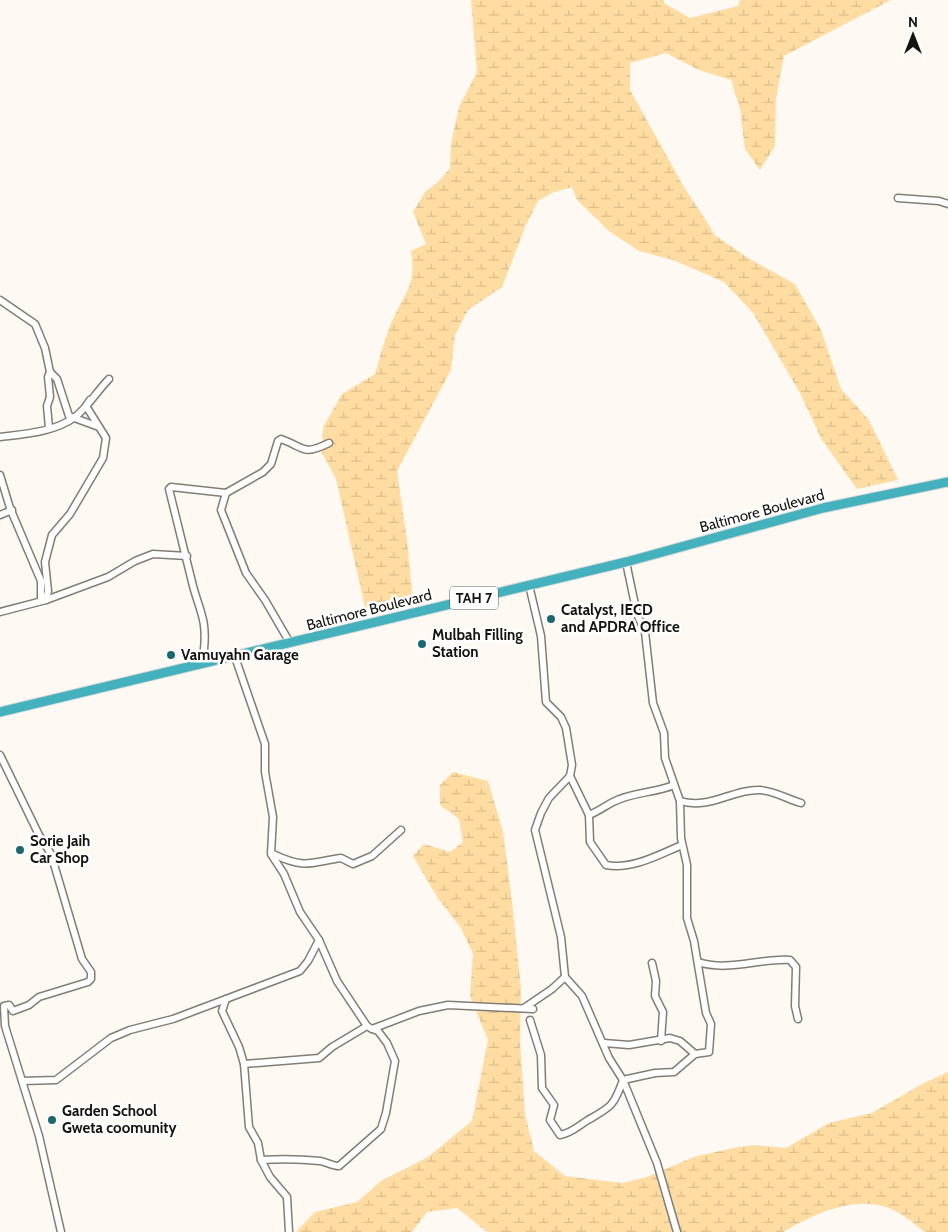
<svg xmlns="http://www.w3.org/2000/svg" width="948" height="1232" font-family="Cabin,sans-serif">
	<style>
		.wetland { fill: url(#wetland-marsh) }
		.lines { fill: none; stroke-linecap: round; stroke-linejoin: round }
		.minor-casing { stroke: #827d76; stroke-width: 9 }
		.highway-casing { stroke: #d9d9d9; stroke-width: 11 }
		.minor { stroke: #fff; stroke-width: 6 }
		.highway { stroke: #43b2bd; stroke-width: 9 }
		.poi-dot { fill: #1a676e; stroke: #fff; stroke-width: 2 }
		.labels { text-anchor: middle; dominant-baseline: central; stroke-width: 5; stroke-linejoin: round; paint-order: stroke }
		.shield { fill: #fff; stroke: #5a5a58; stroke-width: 1 }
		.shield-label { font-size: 14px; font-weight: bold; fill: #141310 }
		.street-label { font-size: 15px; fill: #141310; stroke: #fff }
		.poi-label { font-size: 15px; font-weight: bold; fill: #141310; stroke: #fff; text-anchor: start }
	</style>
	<defs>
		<pattern id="wetland-marsh" width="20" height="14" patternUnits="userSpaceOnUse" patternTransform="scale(1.25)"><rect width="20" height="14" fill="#ffdda2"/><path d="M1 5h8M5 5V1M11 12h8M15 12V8" fill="none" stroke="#dabd8a"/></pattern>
	</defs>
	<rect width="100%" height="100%" fill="#fefaf3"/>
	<g class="wetland">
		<path d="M471,0H664V3L690,18L738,6L740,0H891L784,56L776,98L775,146L760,170L745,149L740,109L731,80L699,70L666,53L630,63V90L684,187L716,236L748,258L795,284L821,330L841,389L869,420L898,480L857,489L822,440L800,393L753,313L724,282L673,260L639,251L610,232L577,200L572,187L552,193L538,201L526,225L502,287L468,310L455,335L451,370L397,471L407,540L413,601L366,612L336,479L322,453L323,427L342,394L375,374C381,355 385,335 394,317C407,289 416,284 411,251L426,244L413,212L425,192L439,181L450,168L451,143L459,107L477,72Z"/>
		<path d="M453,772L488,781L503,832L512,901L521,989L520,1041L525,1114L534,1151L565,1176L622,1183L647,1177L694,1157L733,1148L753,1145L786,1148L829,1123L872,1113L922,1084L948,1072V1232H924C913,1222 897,1209 882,1206C848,1197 811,1216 783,1232H487L457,1208L427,1212L412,1232H296L315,1212L357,1202L381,1181L428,1157L472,1121L488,1040L470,996L473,954L461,928L437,897L413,856L424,844L450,852L463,842L459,819L440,805V785Z"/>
	</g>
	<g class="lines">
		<g class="minor-casing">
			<g id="minor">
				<path d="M898,198L939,201L948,204"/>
				<path d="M0,300L35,324L45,348L50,372L57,379L69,416L99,427"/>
				<path d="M49,428L47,406L50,397L48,377L50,372"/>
				<path d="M0,437C24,434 55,432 75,417C88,407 97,391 109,379"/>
				<path d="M0,475L10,508L41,581V600"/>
				<path d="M226,493L221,510L246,573L265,600L290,643"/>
				<path d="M0,515L12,510"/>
				<path d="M626,562L637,614L645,632L653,703L664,733L665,758L680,801L681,838L687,865V918L694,941L706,1013L711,1024L709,1052L695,1054L674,1072L655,1073L623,1080L657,1163L677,1232"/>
				<path d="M529,585L541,636L546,702L561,717L566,728L572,765L570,776L549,798L541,813L535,830L561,937L565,977L582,996L609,1058L623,1080C614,1106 611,1107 588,1120C578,1126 572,1133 560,1135L550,1120L554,1105L542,1088L541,1055L530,1020"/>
				<path d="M46,600L108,577L135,561L153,554L187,556"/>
				<path d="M0,612L46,600L48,591L45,562L52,535L70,514L103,458L106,438L86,406L90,400"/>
				<path d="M204,649C207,620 200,612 193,586C185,553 177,521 169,489L171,487L226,493L263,472L271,464L278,441L281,439C306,448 302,456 329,443"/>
				<path d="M235,657L265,744V772L273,817L271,854L284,874L300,912L319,940L337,981L367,1026L372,1029L419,1011L448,1005L533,1009"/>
				<path d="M0,755L39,835L51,854L82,959L91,972V979L88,982L39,997L29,1005L13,1011L9,1005L4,1006L5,1026L39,1136L61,1232"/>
				<path d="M570,776L589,815L590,842L606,865C632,870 658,855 682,845"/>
				<path d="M680,801C710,810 732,789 760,790C775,791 787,799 801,803"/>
				<path d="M589,815C599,811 605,806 613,802C632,792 655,793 674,785"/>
				<path d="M273,854C305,869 308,863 341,858L353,864L372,856L401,830"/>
				<path d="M698,962C729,972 758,958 790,960L796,967L795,1006L798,1019"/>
				<path d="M652,963L656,981L655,996L663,1012L661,1041"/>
				<path d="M524,1008L552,989L565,977"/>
				<path d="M604,1043L629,1045L670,1038L680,1041L695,1054"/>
				<path d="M244,1064L319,1058L332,1047L367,1026"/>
				<path d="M22,1081L56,1080L111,1038L130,1030L173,1019L226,999"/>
				<path d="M261,1160C281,1159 300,1159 320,1161C327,1162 332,1166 339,1166L381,1129L386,1113L395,1061L387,1043L378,1031L372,1029"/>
				<path d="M289,1232L287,1197L270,1177L261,1160L258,1143L249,1127L244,1064L239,1047L222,1011L226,999L300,971L308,961L319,940"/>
			</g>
		</g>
		<g class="highway-casing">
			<path id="highway" d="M0,712L626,562L823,508L948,482"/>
		</g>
		<use href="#minor" class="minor"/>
		<use href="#highway" class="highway"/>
	</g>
	<g class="poi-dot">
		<circle cx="551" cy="619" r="5"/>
		<circle cx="422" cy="644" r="5"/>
		<circle cx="171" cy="655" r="5"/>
		<circle cx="20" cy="850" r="5"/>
		<circle cx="52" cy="1120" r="5"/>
	</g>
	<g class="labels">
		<rect class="shield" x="450" y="586.5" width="48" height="23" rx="4"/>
		<g class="shield-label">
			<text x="474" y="598">TAH 7</text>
		</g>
		<g class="street-label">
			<text transform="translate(762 511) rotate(-15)">Baltimore Boulevard</text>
			<text transform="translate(369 610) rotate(-14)">Baltimore Boulevard</text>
		</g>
		<g class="poi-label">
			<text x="561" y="610">Catalyst, IECD<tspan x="561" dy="17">and APDRA Office</tspan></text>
			<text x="432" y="635">Mulbah Filling<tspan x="432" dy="17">Station</tspan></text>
			<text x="181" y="655">Vamuyahn Garage</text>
			<text x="30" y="841">Sorie Jaih<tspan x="30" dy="17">Car Shop</tspan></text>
			<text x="62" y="1111">Garden School<tspan x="62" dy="17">Gweta coomunity</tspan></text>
		</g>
	</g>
	<g transform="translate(913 35)" stroke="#ffffff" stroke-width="4" paint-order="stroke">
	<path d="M0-4L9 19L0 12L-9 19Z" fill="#141310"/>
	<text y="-8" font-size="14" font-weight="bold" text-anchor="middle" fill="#141310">N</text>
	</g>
</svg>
